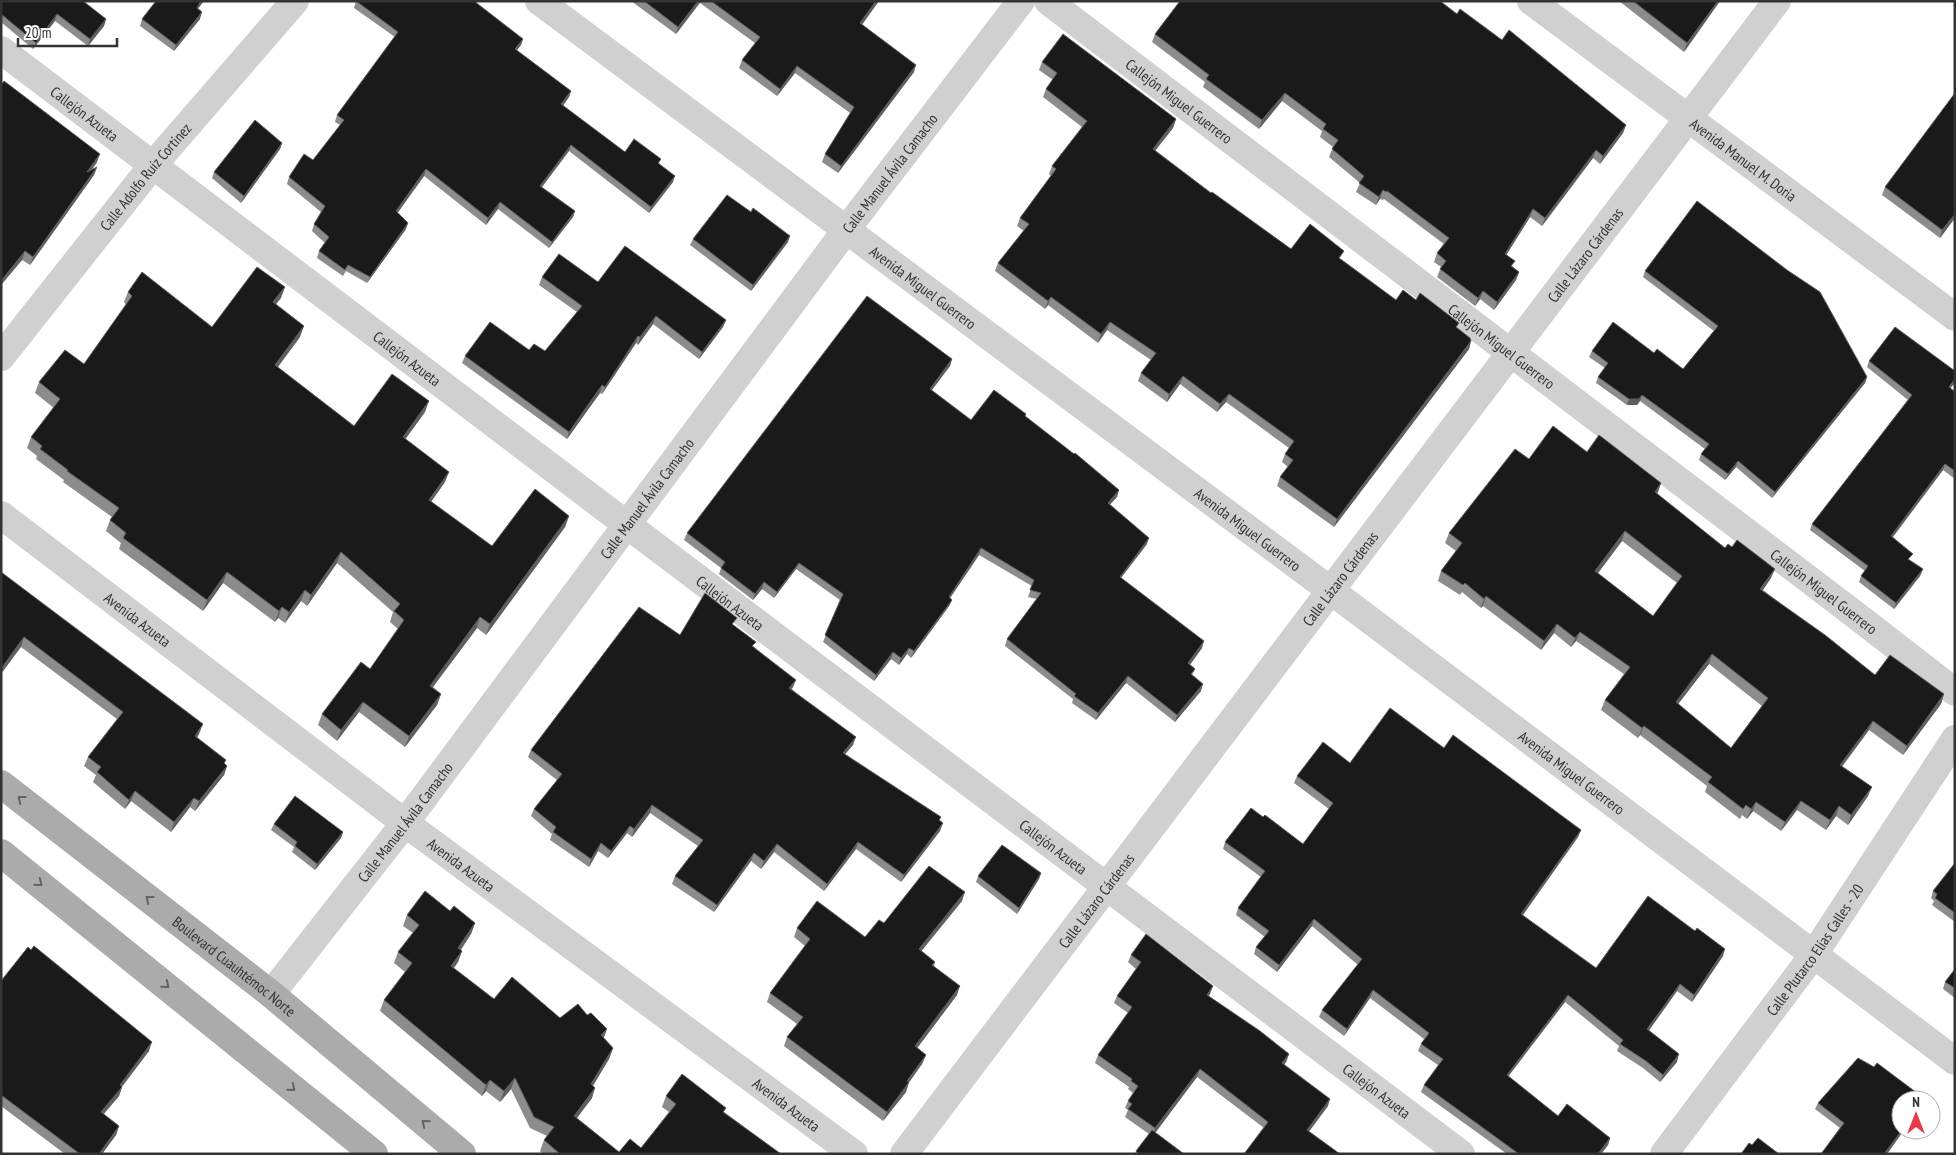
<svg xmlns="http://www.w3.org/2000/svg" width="1956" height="1155" font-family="'PT Sans Narrow',sans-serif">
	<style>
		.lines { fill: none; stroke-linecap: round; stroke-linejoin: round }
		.minor { stroke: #d0d0d0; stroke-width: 28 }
		.tertiary { stroke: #d0d0d0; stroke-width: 28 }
		.primary { stroke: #ababab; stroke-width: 28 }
		.wall { fill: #8c8c8c; fill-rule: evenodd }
		.shaded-wall { fill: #5f5f5f }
		.building { fill: #1a1a1a; stroke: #5f5f5f; fill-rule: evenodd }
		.oneway { stroke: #636363 }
		.labels { text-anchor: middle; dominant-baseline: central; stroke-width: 5; stroke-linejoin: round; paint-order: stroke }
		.street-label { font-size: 15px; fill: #333; stroke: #fff }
	</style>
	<rect width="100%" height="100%" fill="#fff"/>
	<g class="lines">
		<g class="minor">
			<path id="s1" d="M1048,1L1849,610L1955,692"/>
			<path id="s2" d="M1531,1L1955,317"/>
			<path id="s3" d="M1,50L626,524L1461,1154"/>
			<path id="s4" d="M1,357L153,165L295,1"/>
			<path id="s5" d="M1,515L405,823L854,1154"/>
			<path id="s6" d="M271,994L405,823L846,230L1021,1"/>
			<path id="s7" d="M904,1154L1777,1"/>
			<path id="s8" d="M1664,1154L1814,954L1955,739"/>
		</g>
		<path class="tertiary" id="s9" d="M539,1L1330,590L1955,1061"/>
		<g class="primary">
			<path id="s10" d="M1,784L271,994L462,1154"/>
			<path d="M1,853L374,1154"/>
		</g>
	</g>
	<g class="wall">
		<path d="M356,1L523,39L521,45L517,50L571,91L569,97L563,106L625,152L661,159L659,163L673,182L649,213L569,151L542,187L575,211L573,217L549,248L498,209L486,225L424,176L397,213L406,229L367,283L346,271L343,276L317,258L319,251L325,243L312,231L314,224L321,212L287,184L289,177L313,160L340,125L335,122L337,115L395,37L354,8Z"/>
		<path d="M631,1H879L862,25L914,72L838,173L822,162L825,154L850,113L795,73L777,96L739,68L742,60L755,43L700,3L676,34Z"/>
		<path d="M1619,1H1720L1684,52Z"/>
		<path d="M1,3L106,19L104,26L88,46L55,21L33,49L1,22Z"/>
		<path d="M198,9L200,19L174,51L140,26L142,19Z"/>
		<path d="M1457,14L1502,40L1626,125L1623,133L1600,164L1593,158L1542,226L1530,217L1506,255L1513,267L1519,272L1516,280L1494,310L1480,299L1475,306L1437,277L1441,267L1434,262L1437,253L1444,244L1384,199L1383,200L1380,199L1376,205L1356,192L1360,183L1329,157L1333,147L1320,137L1322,131L1282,101L1259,129L1203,87L1205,82L1152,42L1155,34Z"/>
		<path d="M1042,62L1176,119L1173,128L1155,151L1211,193L1291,249L1341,259L1396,300H1416L1457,328L1471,341L1469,349L1334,527L1277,486L1280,477L1288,467L1282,462L1285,454L1289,448L1226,402L1217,412L1180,384L1167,402L1138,381L1141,373L1151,360L1107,330L1098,343L1048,305L1045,309L995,271L998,263L1024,231L1017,226L1020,218L1051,176L1049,174L1052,166L1082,127L1043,97L1046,89L1053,80L1039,70Z"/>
		<path d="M1,85L97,162L92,170L97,167L94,175L30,265L22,260L1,285Z"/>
		<path d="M282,143L280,149L241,203L212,178L214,172Z"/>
		<path d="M1885,187L1955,218L1940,238L1882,195Z"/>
		<path d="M693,239L788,242L751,291L690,245Z"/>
		<path d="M1645,271L1867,377L1865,383L1772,498L1736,467L1725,480L1699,460L1701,454L1705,449L1640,401L1637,405H1627L1596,383L1598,377L1605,368L1589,357L1592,351L1654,353L1683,369L1714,331L1643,277Z"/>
		<path d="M542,277L598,282L726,320L723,327L699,359L653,324L638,345L636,343L602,394L600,393L567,439L462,363L465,356L529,350L545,351L577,312L539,285Z"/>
		<path d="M128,292L212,327L281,298L276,304L300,337L278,367L354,426L425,412L405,439L445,482L431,502L492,546L569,516L565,527L486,635L477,628L433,687L441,694L437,705L405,747L359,712L337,741L318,725L322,714L370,669L398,629L390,622L393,612L337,563L307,606L301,601L285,623L278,618L275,622L223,583L203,611L119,549L121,543L106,531L110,520L112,517L63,482L64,480L36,459L37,456L27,448L31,437L54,408L35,393L39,382L84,364L126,305L124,302Z"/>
		<path d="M952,359L950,366L932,390L971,420L1026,414L1025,416L1119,490L1117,497L1110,504L1147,544L1121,578L1202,648L1190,665L1195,669L1192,675L1201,691L1175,722L1126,683L1096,720L1072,703L1073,699L1005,646L1007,639L1037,599L1028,597L1032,586L979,555L950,598L952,600L949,606L911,658L907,654L899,665L891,659L874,681L823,642L840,600L796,569L774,598L762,589L753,600L719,574L721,568L684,540L687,533Z"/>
		<path d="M1869,361L1950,388L1955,392V479L1943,470L1893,537L1910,561L1923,569L1920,576L1894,609L1859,582L1861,576L1865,571L1810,530L1812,524L1908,400L1867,367Z"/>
		<path d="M1587,452L1661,483L1657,494L1725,548L1771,578L1763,590L1875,675L1944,694L1941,704L1903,755L1869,730L1842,767L1868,796L1848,825L1836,816L1826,830L1797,810L1781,831L1753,811L1747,819L1742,815L1740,819L1705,792L1707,786L1640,735L1638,738L1601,710L1605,700L1624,674L1576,641L1571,647L1554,633L1541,650L1483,606L1481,608L1462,592L1460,595L1438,581L1441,571L1456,551L1445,543L1449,533L1529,459ZM1622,541L1677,583L1653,616L1598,573ZM1709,664L1762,706L1731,748L1678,704Z"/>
		<path d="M1,572L199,734L197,738L227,766L224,775L195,811L190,807L171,832L131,801L125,809L93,782L96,775L84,766L88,757L117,719L21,647Z"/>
		<path d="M734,626L793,687L792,689L853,745L845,754L940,821V831L901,882L856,849L824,891L774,852L761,869L751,861L714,912L672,884L675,876L698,846L650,813L632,837L627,833L608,858L598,851L589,867L550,840L552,834L531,816L534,809L557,780L528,757L531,750L680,635Z"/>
		<path d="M1444,748L1581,830L1578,837L1522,916L1596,968L1723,956L1692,1002L1677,991L1649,1030L1677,1062L1660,1082L1643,1068L1617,1051L1619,1046L1565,1002L1508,1076L1558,1116L1610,1138L1608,1145L1601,1154H1507L1421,1092L1424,1085L1438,1065L1418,1051L1421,1044L1424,1039L1370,998L1344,1036L1319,1017L1322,1010L1358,965L1312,926L1277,972L1254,954L1256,947L1265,937L1236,915L1238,908L1261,877L1223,849L1225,842L1263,817L1303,844L1329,809L1294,783L1297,776L1350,763Z"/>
		<path d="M274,824L343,832L341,838L315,870L292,852L294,847L271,830Z"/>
		<path d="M1955,863V922L1932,905L1934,901L1931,898L1933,891Z"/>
		<path d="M1041,873L1039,879L1017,914L976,882L978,876Z"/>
		<path d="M962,901L921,951L935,962L934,966L957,995L917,1048L926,1055L922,1064L909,1082L906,1092L883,1121L784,1046L787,1037L797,1024L767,1002L770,993L805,946L794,937L797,928L865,937L884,923Z"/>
		<path d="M450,911L475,923L471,934L461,950L462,951L458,962L454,968L494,999L560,1018L604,1038L613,1048L609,1059L593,1086L592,1098L577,1118L619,1152L641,1148L669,1112L662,1107L666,1096L724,1112L781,1154H543L540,1151L544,1140L547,1136L530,1128L511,1089L500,1102L486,1091L482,1096L380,1011L384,1000L405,972L394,963L398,952L413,933L403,926L407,915Z"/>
		<path d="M1131,955L1210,994L1209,996L1289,1054L1286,1062L1284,1065L1328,1106L1309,1131L1264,1128L1197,1077L1155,1132L1184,1154H1135L1136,1151L1149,1134L1125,1117L1128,1110L1125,1108L1128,1101L1133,1093L1128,1089L1129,1087L1095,1063L1098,1055L1128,1013L1114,1003L1117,996L1136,969L1128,962Z"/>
		<path d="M1955,969V998L1943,989L1945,982Z"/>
		<path d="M1,981L149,1051L122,1087L119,1096L103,1114L119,1126L116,1135L102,1154H65L1,1106Z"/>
		<path d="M1818,1103L1901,1130H1904L1887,1154H1821L1840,1128L1815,1109Z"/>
	</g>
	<g class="shaded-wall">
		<path d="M201,1H204L194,14L197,8Z"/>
		<path d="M698,1H701L676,34L678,27Z"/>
		<path d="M876,1H879L857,31L860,23Z"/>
		<path d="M1718,1H1720L1684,52L1687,43Z"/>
		<path d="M202,12L200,19L174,51L176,45Z"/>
		<path d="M57,14L55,21L33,49L36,43Z"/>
		<path d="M106,19L104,26L88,46L90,39Z"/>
		<path d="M523,39L521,45L513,55L515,49Z"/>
		<path d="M916,65L914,72L838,173L841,166Z"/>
		<path d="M797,66L795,73L777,96L780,89Z"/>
		<path d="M571,91L569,97L559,111L561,104Z"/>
		<path d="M1285,93L1282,101L1259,129L1262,120Z"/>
		<path d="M1176,119L1173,128L1150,157L1153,149Z"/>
		<path d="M1626,125L1623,133L1600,164L1603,156Z"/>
		<path d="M282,143L280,149L241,203L244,196Z"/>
		<path d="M571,145L569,151L538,192L540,186Z"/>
		<path d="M1596,150L1593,158L1542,226L1545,218Z"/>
		<path d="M100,154L97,162L84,180L87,172Z"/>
		<path d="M97,167L94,175L30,265L33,257Z"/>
		<path d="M426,169L424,176L394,218L396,211Z"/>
		<path d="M675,176L673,182L649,213L651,207Z"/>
		<path d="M1383,190L1380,199L1376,205L1379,197Z"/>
		<path d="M500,202L498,209L486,225L488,218Z"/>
		<path d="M1533,209L1530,217L1502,262L1505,254Z"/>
		<path d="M575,211L573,217L549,248L552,242Z"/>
		<path d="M1955,214V218L1940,238L1942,230Z"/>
		<path d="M408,223L406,229L367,283L370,277Z"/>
		<path d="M790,236L788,242L751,291L753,285Z"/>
		<path d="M25,251L22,260L1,285V281Z"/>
		<path d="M1519,272L1516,280L1494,310L1497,302Z"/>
		<path d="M285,287L281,298L269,313L273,302Z"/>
		<path d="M1483,291L1480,299L1475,306L1478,298Z"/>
		<path d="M1051,297L1048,305L1045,309L1048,301Z"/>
		<path d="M656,316L653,324L638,345L640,337Z"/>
		<path d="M726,320L723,327L699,359L702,352Z"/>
		<path d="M1110,322L1107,330L1098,343L1101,334Z"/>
		<path d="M304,326L300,337L271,376L275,365Z"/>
		<path d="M638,336L636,343L602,394L605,387Z"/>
		<path d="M1471,341L1469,349L1334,527L1337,519Z"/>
		<path d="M952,359L950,366L928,395L930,389Z"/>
		<path d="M1183,376L1180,384L1167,402L1169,394Z"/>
		<path d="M1867,377L1865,383L1772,498L1775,492Z"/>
		<path d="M1955,379V383L1946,393L1949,387Z"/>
		<path d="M602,385L600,393L567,439L569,432Z"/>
		<path d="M1229,394L1226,402L1217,412L1220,404Z"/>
		<path d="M1642,395L1640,401L1637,405H1627L1629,399Z"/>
		<path d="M429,401L425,412L399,448L403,437Z"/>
		<path d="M1738,461L1736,467L1725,480L1728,474Z"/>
		<path d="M1945,464L1943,470L1889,542L1891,536Z"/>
		<path d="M449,472L445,482L425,510L429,500Z"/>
		<path d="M1661,483L1658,492L1651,501L1655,492Z"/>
		<path d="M1119,490L1117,497L1106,509L1108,503Z"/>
		<path d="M569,516L565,527L486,635L490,624Z"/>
		<path d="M1625,531L1622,541L1592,581L1595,571Z"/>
		<path d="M1149,538L1147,544L1117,583L1120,577Z"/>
		<path d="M981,548L979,555L946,604L949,597Z"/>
		<path d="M341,552L337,563L307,606L311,595Z"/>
		<path d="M799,563L796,569L774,598L777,592Z"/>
		<path d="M1775,569L1771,578L1757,598L1760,589Z"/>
		<path d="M1923,569L1920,576L1894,609L1896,603Z"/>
		<path d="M227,572L223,583L203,611L207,600Z"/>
		<path d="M764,582L762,589L753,600L755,594Z"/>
		<path d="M305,590L301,601L285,623L289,612Z"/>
		<path d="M1486,596L1483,606L1481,608L1484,599Z"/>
		<path d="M952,600L949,606L911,658L914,651Z"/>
		<path d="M282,607L278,618L275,622L279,611Z"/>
		<path d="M480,617L477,628L426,696L430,686Z"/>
		<path d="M1557,624L1554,633L1541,650L1544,641Z"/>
		<path d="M1580,632L1576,641L1571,647L1575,638Z"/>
		<path d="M24,637L21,647L1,674V669Z"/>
		<path d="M1204,641L1202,648L1186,670L1188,663Z"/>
		<path d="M909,648L907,654L899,665L901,658Z"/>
		<path d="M893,652L891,659L874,681L876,675Z"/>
		<path d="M1712,654L1709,664L1672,712L1676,702Z"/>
		<path d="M1128,676L1126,683L1096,720L1098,713Z"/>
		<path d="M796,680L793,687L786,695L789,688Z"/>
		<path d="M1203,684L1201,691L1175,722L1177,715Z"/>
		<path d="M441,694L437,705L405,747L409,736Z"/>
		<path d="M1944,694L1941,704L1903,755L1907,746Z"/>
		<path d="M363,702L359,712L337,741L341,730Z"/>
		<path d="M1873,721L1869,730L1836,774L1840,765Z"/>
		<path d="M203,724L199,734L192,746L195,736Z"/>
		<path d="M1644,726L1640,735L1638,738L1642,728Z"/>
		<path d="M856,737L853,745L840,760L843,753Z"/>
		<path d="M227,766L224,775L195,811L199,801Z"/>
		<path d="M1872,787L1868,796L1848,825L1851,815Z"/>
		<path d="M135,791L131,801L125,809L129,800Z"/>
		<path d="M194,798L190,807L171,832L174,822Z"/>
		<path d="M1801,801L1797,810L1781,831L1785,822Z"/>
		<path d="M1756,802L1753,811L1747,819L1751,809Z"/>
		<path d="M652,805L650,813L632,837L634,829Z"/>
		<path d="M1839,806L1836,816L1826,830L1830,820Z"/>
		<path d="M943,823L940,831L901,882L904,875Z"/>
		<path d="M630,826L627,833L608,858L611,851Z"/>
		<path d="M1581,830L1578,837L1518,922L1521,914Z"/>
		<path d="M343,832L341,838L315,870L317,864Z"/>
		<path d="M858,842L856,849L824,891L827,884Z"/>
		<path d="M601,843L598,851L589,867L591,859Z"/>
		<path d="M777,844L774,852L761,869L764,861Z"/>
		<path d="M754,853L751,861L714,912L717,905Z"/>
		<path d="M1041,873L1039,879L1017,914L1019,908Z"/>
		<path d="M965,892L962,901L915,959L919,949Z"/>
		<path d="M1314,919L1312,926L1277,972L1279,965Z"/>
		<path d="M475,923L471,934L454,959L458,948Z"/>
		<path d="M1725,949L1723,956L1692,1002L1694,995Z"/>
		<path d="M462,951L458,962L447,977L451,966Z"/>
		<path d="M1680,984L1677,991L1645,1036L1647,1029Z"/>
		<path d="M960,986L957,995L912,1055L915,1046Z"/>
		<path d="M1213,986L1210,994L1204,1002L1207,995Z"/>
		<path d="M1373,990L1370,998L1344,1036L1347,1029Z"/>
		<path d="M1568,995L1565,1002L1504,1082L1507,1075Z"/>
		<path d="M607,1029L603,1040L601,1035Z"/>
		<path d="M152,1042L149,1051L116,1094L120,1085Z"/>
		<path d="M613,1048L609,1059L587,1095L591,1084Z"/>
		<path d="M1289,1054L1286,1062L1280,1071L1282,1063Z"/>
		<path d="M1679,1054L1677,1062L1660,1082L1663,1075Z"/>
		<path d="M926,1055L922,1064L908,1084L909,1082L906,1092L883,1121L887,1112L907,1081Z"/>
		<path d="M1200,1069L1197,1077L1153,1136L1155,1128Z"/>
		<path d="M515,1078L511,1089L500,1102L504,1091Z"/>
		<path d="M490,1080L486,1091L482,1096L486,1085Z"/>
		<path d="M122,1087L119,1096L98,1121L101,1112Z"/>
		<path d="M595,1088L592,1098L570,1127L574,1116Z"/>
		<path d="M1330,1099L1328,1106L1305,1137L1307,1130Z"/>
		<path d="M119,1126L116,1135L102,1154H99Z"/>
		<path d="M1902,1130H1904L1887,1154H1884Z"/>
		<path d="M1610,1138L1608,1145L1601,1154H1598Z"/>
	</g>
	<g class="building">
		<path d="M2,1H83L106,19L90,39L57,14L36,43L1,14V3Z"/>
		<path d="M156,1H201L197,8L202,12L176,45L142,19Z"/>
		<path d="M356,1H474L523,39L515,49L571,91L561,104L625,152L634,139L661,159L658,163L675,176L651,207L571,145L540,186L575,211L552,242L500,202L488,218L426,169L396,211L408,223L370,277L348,265L345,270L319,251L329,237L314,224L325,206L289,177L304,154L313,160L344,120L337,115L398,32Z"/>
		<path d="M644,1H698L678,27Z"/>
		<path d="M711,1H876L860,23L916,65L841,166L825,154L854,107L797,66L780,89L742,60L760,37Z"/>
		<path d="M1180,1H1440L1457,14L1460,9L1502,40L1509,30L1626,125L1603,156L1596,150L1545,218L1533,209L1505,254L1515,261L1511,266L1519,272L1497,302L1483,291L1478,298L1440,269L1446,261L1437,253L1449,238L1387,191L1386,192L1383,190L1379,197L1359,183L1364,176L1332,149L1338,140L1323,129L1326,124L1285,93L1262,120L1206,79L1209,75L1155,34Z"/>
		<path d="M1633,1H1718L1687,43Z"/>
		<path d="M1063,34L1176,119L1153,149L1211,193L1212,192L1291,249L1310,224L1344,251L1339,258L1396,300L1403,290L1416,300L1420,293L1459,323L1456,327L1470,338L1471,341L1337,519L1280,477L1293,460L1285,454L1294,441L1229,394L1220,404L1183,376L1169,394L1141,373L1156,353L1110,322L1101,334L1051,297L1048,301L998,263L1029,224L1020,218L1056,169L1052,166L1087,121L1046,89L1057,73L1042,62Z"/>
		<path d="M4,81L100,154L87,172L97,167L33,257L25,251L1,281V85Z"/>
		<path d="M1955,93V214L1942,230L1885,187Z"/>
		<path d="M255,120L282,143L244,196L214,172Z"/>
		<path d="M727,195L751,212L753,208L790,236L753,285L693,239Z"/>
		<path d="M1697,201L1787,270L1820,292L1867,377L1775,492L1738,461L1728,474L1701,454L1709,444L1642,395L1639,399H1629L1598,377L1608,363L1592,351L1613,322L1654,353L1657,349L1683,369L1718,326L1645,271Z"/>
		<path d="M625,246L726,320L702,352L656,316L640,337L638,336L605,387L602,385L569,432L465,356L490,322L529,350L534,344L545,351L582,306L542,277L559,254L598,282Z"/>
		<path d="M257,267L285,287L273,302L304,326L275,365L354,426L392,374L429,401L403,437L449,472L429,500L492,546L535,489L569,516L490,624L480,617L430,686L441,694L409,736L363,702L341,730L322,714L361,662L370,669L404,620L394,611L400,604L341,552L311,595L305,590L289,612L282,607L279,611L227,572L207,600L123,538L126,533L110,520L119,508L67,471L68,470L40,449L42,446L31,437L60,399L39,382L65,350L84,364L132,296L128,292L142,272L212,327Z"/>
		<path d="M867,296L952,359L930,389L971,420L994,390L1026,414L1025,416L1074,454L1075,453L1119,490L1108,503L1149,538L1120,577L1204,641L1188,663L1195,669L1191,674L1203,684L1177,715L1128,676L1098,713L1074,696L1076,694L1007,639L1041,593L1030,590L1034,580L981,548L949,597L952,600L914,651L909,648L901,658L893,652L876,675L825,635L843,594L799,563L777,592L764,582L755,594L721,568L725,562L687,533Z"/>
		<path d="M1895,327L1955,371V379L1949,387L1955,392V471L1945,464L1891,536L1913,554L1908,559L1923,569L1896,603L1861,576L1868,566L1812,524L1912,395L1869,361Z"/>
		<path d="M1553,426L1587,452L1599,435L1661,483L1655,492L1725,548L1728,544L1732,547L1737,540L1775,569L1760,589L1825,635L1875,675L1890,655L1944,694L1907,746L1873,721L1840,765L1872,787L1851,815L1839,806L1830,820L1801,801L1785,822L1756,802L1751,809L1746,805L1743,809L1708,782L1712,777L1644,726L1642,728L1605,700L1630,667L1580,632L1575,638L1557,624L1544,641L1486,596L1484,599L1465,583L1463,585L1441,571L1462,543L1449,533L1515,449L1529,459ZM1625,531L1682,576L1653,616L1595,571ZM1712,654L1768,698L1731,748L1676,702Z"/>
		<path d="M1,572L203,724L195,736L226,760L224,763L227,766L199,801L194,798L174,822L135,791L129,800L97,772L101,767L88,757L123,712L24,637L1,669Z"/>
		<path d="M705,593L737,618L732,624L756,642L752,646L796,680L789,688L856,737L843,753L941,817L939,820L943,823L904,875L858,842L827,884L777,844L764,861L754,853L717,905L675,876L703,840L652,805L634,829L630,826L611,851L601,843L591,859L553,832L556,827L534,809L562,774L531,750L639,607L680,635Z"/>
		<path d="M1390,708L1444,748L1453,735L1581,830L1521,914L1596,968L1648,896L1695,931L1697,928L1725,949L1694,995L1680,984L1647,1029L1679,1054L1663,1075L1646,1061L1620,1044L1623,1040L1568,995L1507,1075L1558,1116L1567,1104L1610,1138L1598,1154H1519L1424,1085L1443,1059L1421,1044L1429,1033L1373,990L1347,1029L1322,1010L1362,959L1314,919L1279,965L1256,947L1269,931L1238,908L1265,871L1225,842L1251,808L1263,817L1265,815L1303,844L1333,803L1297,776L1323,742L1350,763Z"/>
		<path d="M295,796L343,832L317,864L295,846L297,842L274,824Z"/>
		<path d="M1002,845L1041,873L1019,908L978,876Z"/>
		<path d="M1955,863V913L1935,898L1937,894L1933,891Z"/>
		<path d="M929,866L965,892L919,949L935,962L932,965L960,986L915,1046L926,1055L907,1081L909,1082L887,1112L787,1037L803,1017L770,993L810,939L797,928L817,901L865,937L879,920L884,923Z"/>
		<path d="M425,891L450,911L454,906L475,923L458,948L462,951L451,966L494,999L512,977L560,1018L578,1004L587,1015L591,1013L607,1029L601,1035L613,1048L591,1084L595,1088L574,1116L619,1152L630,1139L641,1148L676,1104L666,1096L682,1074L726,1108L723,1112L781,1154H560L544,1140L554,1127L534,1117L515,1078L504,1091L490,1080L486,1085L384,1000L412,963L398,952L419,925L407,915Z"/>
		<path d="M1146,934L1213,986L1207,995L1260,1031L1289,1054L1282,1063L1330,1099L1307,1130L1340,1154H1244L1268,1122L1200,1069L1155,1128L1128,1109L1132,1104L1128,1101L1138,1086L1131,1081L1132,1079L1098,1055L1132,1007L1117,996L1141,962L1131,955Z"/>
		<path d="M34,946L152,1042L120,1085L122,1087L101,1112L119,1126L99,1154H80L1,1095V981L28,947L31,950Z"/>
		<path d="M1955,969V988L1945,982Z"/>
		<path d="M1858,1058L1874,1067L1877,1063L1925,1099L1924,1100H1901V1130H1902L1884,1154H1821L1844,1123L1818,1103Z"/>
		<path d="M1152,1130L1184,1154H1139L1136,1151Z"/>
		<path d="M1758,1138L1779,1154H1741L1749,1143L1752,1145Z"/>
	</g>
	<defs><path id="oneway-chevron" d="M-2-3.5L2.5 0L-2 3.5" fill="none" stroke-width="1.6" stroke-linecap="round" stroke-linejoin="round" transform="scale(1.25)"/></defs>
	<g class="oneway">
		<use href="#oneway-chevron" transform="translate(21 799) rotate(-142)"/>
		<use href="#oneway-chevron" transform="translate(39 883) rotate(39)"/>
		<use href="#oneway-chevron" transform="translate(149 899) rotate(-142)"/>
		<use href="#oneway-chevron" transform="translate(166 985) rotate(39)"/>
		<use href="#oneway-chevron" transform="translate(292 1088) rotate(39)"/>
		<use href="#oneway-chevron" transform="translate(425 1123) rotate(-140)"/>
	</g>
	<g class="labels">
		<g class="street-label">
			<text stroke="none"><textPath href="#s1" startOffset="165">Callejón Miguel Guerrero</textPath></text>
			<text stroke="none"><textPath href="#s3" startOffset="105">Callejón Azueta</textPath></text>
			<text stroke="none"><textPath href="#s2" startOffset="265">Avenida Manuel M. Doria</textPath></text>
			<text stroke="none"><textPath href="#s6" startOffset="1028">Calle Manuel Ávila Camacho</textPath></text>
			<text stroke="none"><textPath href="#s4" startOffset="231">Calle Adolfo Ruíz Cortinez</textPath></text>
			<text stroke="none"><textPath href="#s7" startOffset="1128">Calle Lázaro Cárdenas</textPath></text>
			<text stroke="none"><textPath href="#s9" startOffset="479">Avenida Miguel Guerrero</textPath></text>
			<text stroke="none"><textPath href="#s1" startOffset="570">Callejón Miguel Guerrero</textPath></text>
			<text stroke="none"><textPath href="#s3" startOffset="510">Callejón Azueta</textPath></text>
			<text stroke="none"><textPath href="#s6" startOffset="622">Calle Manuel Ávila Camacho</textPath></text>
			<text stroke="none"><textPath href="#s9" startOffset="884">Avenida Miguel Guerrero</textPath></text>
			<text stroke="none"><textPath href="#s7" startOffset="722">Calle Lázaro Cárdenas</textPath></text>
			<text stroke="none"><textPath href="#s1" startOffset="975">Callejón Miguel Guerrero</textPath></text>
			<text stroke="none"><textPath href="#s3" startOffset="915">Callejón Azueta</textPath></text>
			<text stroke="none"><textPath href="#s5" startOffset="172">Avenida Azueta</textPath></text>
			<text stroke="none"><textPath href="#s9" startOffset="1289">Avenida Miguel Guerrero</textPath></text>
			<text stroke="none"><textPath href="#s6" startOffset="218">Calle Manuel Ávila Camacho</textPath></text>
			<text stroke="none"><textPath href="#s3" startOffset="1320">Callejón Azueta</textPath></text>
			<text stroke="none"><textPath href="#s5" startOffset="578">Avenida Azueta</textPath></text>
			<text stroke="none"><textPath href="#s7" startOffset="318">Calle Lázaro Cárdenas</textPath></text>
			<text stroke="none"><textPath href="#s8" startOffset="254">Calle Plutarco Elías Calles - 20</textPath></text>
			<text stroke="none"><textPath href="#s10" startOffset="296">Boulevard Cuauhtémoc Norte</textPath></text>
			<text stroke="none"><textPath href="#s3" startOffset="1725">Callejón Azueta</textPath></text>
			<text stroke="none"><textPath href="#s5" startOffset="982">Avenida Azueta</textPath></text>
		</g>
	</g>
	<rect width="1956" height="1155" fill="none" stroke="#333333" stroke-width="5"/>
	<g transform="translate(1916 1115)"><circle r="24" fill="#ffffff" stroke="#adadad"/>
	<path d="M0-4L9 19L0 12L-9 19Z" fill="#e63946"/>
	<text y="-8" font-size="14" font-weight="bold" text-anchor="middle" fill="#333333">N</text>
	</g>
	<path d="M18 38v8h99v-8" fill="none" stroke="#333333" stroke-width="2.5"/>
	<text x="25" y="38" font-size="15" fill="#333333" stroke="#ffffff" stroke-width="4" paint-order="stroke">20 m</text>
</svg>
